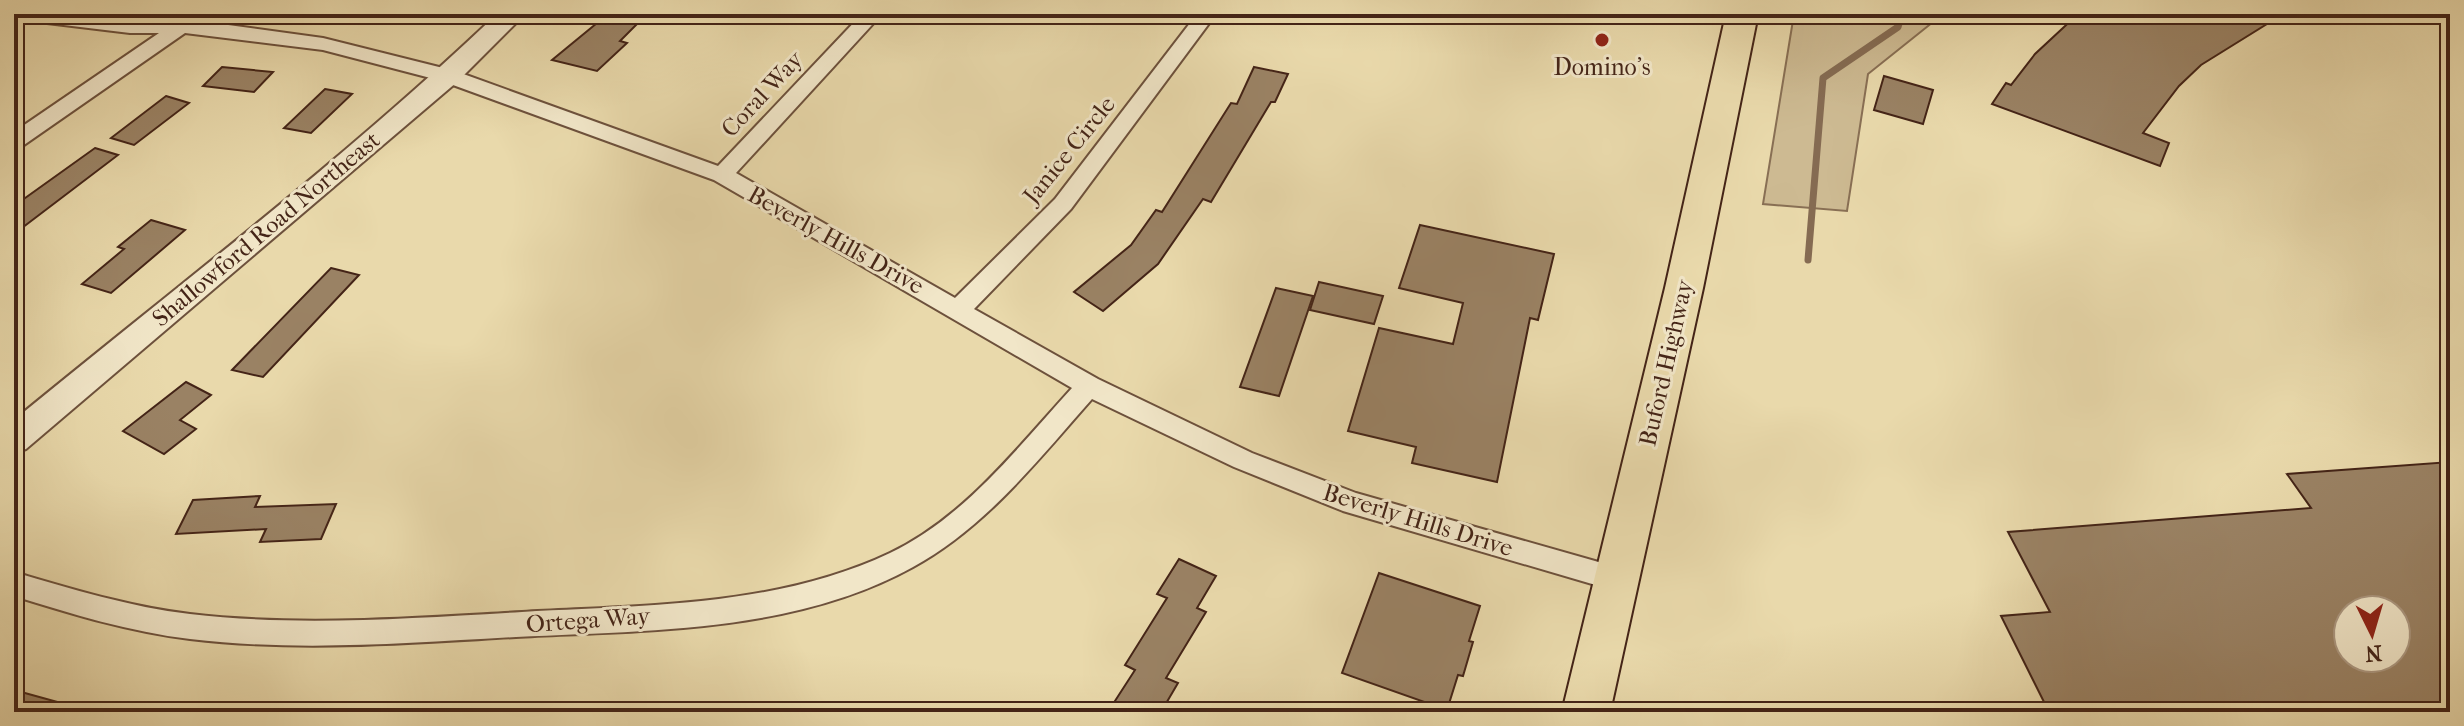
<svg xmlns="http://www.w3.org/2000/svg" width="2464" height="726" font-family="'IM FELL French Canon',serif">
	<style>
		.green { fill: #cdba92; stroke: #886f54; stroke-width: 2 }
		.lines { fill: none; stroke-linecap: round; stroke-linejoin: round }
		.stream { stroke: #856b52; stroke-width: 7 }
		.building { fill: #9a8264; stroke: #442417; stroke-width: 2; fill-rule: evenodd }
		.minor-casing { stroke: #6d513c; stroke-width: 4 }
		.tertiary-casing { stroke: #6d513c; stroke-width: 4 }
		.primary-casing { stroke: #442417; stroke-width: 4 }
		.minor { fill: #f1e6c8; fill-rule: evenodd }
		.tertiary { fill: #f1e6c8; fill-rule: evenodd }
		.primary { fill: #e9d9ab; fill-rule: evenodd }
		.poi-dot { fill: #8f2418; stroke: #f1e6c8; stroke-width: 3 }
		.labels { text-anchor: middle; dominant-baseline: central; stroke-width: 6; stroke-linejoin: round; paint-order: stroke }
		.poi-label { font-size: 24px; fill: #442417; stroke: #f1e6c8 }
		.street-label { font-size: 24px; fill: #442417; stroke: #f1e6c8 }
	</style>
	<rect width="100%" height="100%" fill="#e9d9ab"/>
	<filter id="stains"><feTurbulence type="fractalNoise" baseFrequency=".0025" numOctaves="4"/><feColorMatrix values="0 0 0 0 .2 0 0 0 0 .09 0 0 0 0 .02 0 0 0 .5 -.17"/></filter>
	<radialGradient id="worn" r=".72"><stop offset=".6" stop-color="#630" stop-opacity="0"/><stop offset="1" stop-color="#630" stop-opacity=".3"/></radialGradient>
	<path class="green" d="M1794,14H1943L1868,74L1847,211L1763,204Z"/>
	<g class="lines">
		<path class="stream" d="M1808,260L1823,78L1898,27L1902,14"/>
	</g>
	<g class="building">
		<path d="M608,14H647L620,41L627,43L597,71L552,60Z"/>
		<path d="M2078,14H2283L2201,65L2179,86L2143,133L2169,143L2160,166L1992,104L2006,83L2011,85L2035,54Z"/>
		<path d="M222,67L273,72L254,92L203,86Z"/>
		<path d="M1254,67L1288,74L1275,102H1271L1211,202L1203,199L1158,264L1103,311L1074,292L1131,245L1156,210L1162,212L1231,103L1237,104Z"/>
		<path d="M1884,76L1933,90L1923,124L1874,110Z"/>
		<path d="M325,89L352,94L311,133L284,128Z"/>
		<path d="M166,96L189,103L134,145L111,138Z"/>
		<path d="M95,148L118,155L14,234V206Z"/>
		<path d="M151,220L185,230L111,293L82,284L124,249L118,247Z"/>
		<path d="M1420,225L1554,254L1538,320L1530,318L1497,482L1412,463L1416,447L1348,431L1379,328L1453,344L1463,303L1399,288Z"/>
		<path d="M331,268L359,275L263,377L232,370Z"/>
		<path d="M1319,282L1383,296L1374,324L1310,310Z"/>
		<path d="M1276,288L1313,296L1279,396L1240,387Z"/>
		<path d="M186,382L211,395L180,420L196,429L164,454L123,431Z"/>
		<path d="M2450,462V712H2049L2001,616L2050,612L2008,532L2311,508L2287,474ZM2348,610H2396V658H2348Z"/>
		<path d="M260,496L255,507L336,504L321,539L260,542L266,529L176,534L193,500Z"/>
		<path d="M1179,559L1216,576L1197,608L1206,612L1166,678L1178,683L1161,712H1130L1113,704L1135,670L1125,665L1167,598L1157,594Z"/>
		<path d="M1379,573L1480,606L1469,641L1473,642L1463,676L1458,675L1447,710L1342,673Z"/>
		<path d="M14,690L72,706V712H14Z"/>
	</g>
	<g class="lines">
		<g class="minor-casing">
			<path id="minor" d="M14,14H71L130,21L184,19L323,38L455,71L718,166L862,14H882L736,173L955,298L1055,199L1197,14H1216L1071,209L974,309L1098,379L1252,453L1356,493L1616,567L1626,571L1630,579L1626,587L1616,591L1343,511L1234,467L1092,399C1038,460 986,527 913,567C794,633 648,630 516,637C408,643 298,652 190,639C130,632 72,614 14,596V572C72,589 130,607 190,614C300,627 412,618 522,612C644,605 776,607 890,553C964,518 1018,447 1072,388L714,180L442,81L323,50L185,33L21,147L14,149V132L159,33H130L22,20L15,18Z"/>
		</g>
		<g class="tertiary-casing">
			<path id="tertiary" d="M497,14H525L457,82L26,449L14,453V420C176,287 345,159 497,14Z"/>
		</g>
		<g class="primary-casing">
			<path id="primary" d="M1726,14H1758L1703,288L1610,712H1562L1665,288Z"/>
		</g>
		<use href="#minor" class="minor"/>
		<use href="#tertiary" class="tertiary"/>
		<use href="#primary" class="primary"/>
	</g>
	<circle class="poi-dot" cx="1602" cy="40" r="8"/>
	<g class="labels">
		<g class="poi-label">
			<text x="1602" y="67">Domino's</text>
		</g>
		<g class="street-label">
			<text transform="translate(762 94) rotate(-47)">Coral Way</text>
			<text transform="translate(1069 150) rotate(-51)">Janice Circle</text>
			<text transform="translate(266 229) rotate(-40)">Shallowford Road Northeast</text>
			<text transform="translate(836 240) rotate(29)">Beverly Hills Drive</text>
			<text transform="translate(1666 363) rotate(-77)">Buford Highway</text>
			<text transform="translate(1418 520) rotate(17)">Beverly Hills Drive</text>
			<text transform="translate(588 620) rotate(-4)">Ortega Way</text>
		</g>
	</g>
	<rect width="2464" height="726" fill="none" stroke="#e9d9ab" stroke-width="48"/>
	<rect x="16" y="16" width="2432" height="694" fill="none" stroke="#442417" stroke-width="4"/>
	<rect x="24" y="24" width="2416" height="678" fill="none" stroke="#442417" stroke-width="2"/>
	<g transform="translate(2372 634) rotate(175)"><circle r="38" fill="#f1e6c8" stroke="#ac9881" stroke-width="2"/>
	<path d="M0-6L14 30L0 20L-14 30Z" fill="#8f2418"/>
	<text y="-12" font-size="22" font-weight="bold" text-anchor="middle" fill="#442417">N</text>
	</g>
	<rect width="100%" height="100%" filter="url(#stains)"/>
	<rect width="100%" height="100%" fill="url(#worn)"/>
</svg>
